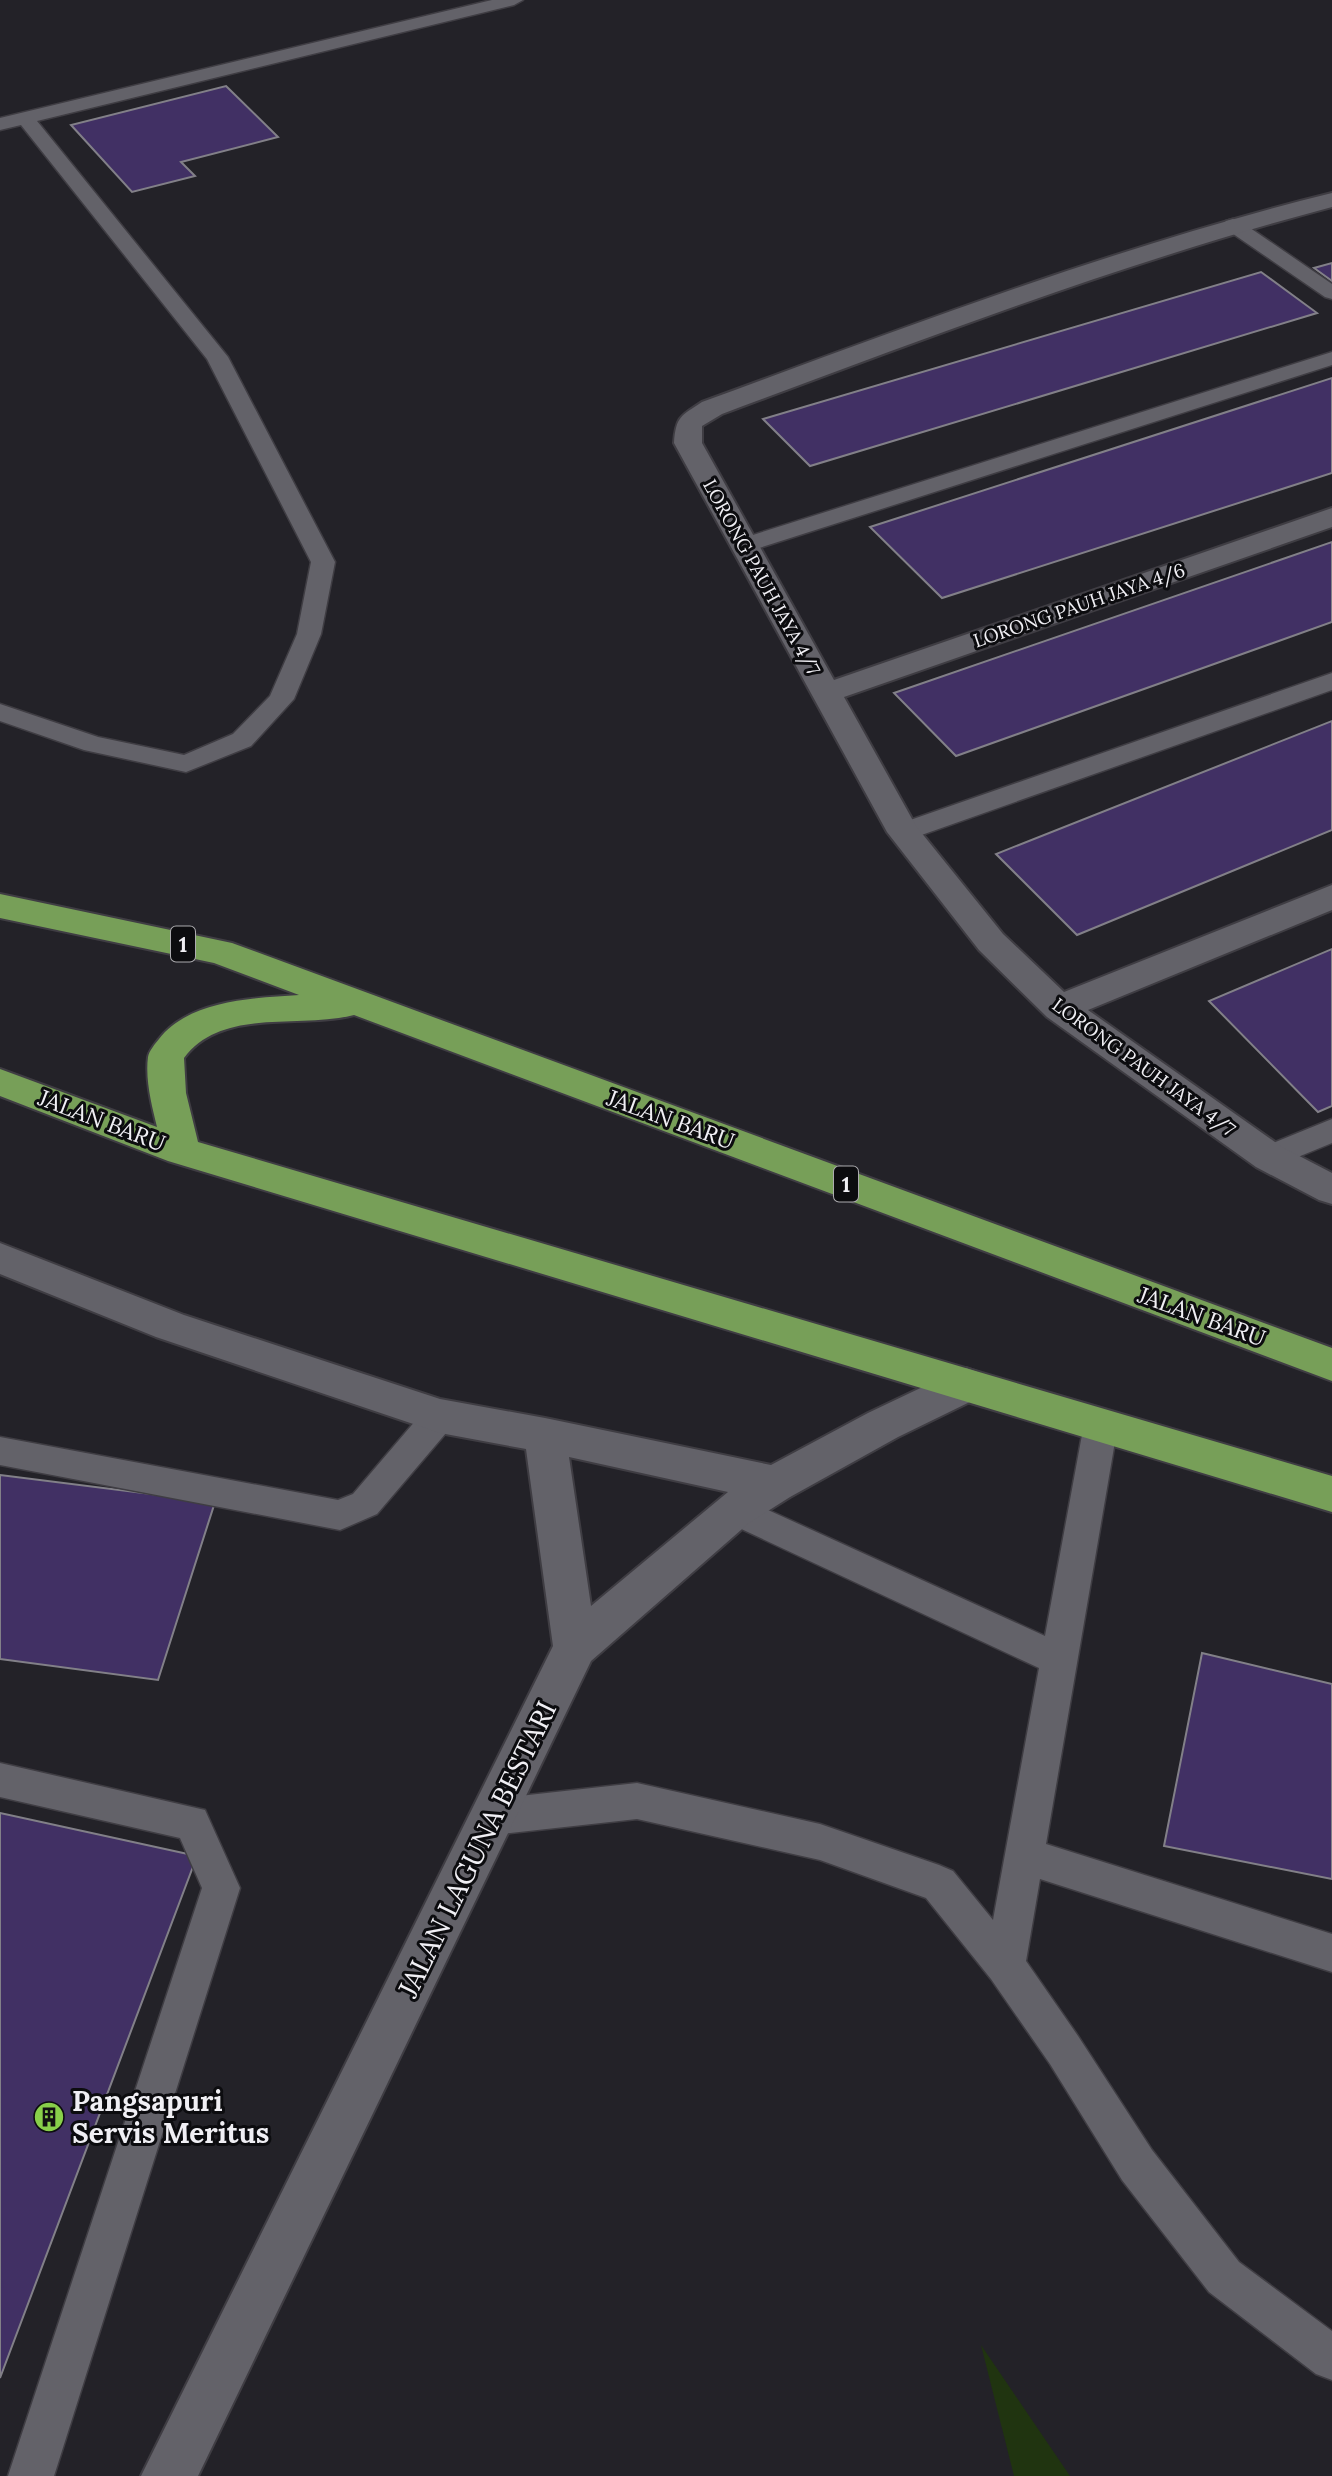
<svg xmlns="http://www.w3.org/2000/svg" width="1332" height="2476" font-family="Lora,serif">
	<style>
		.green { fill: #203410 }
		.building { fill: #413064; stroke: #828088; stroke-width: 2 }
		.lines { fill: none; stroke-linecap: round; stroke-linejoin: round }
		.lane-casing { stroke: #3f3d43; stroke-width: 3 }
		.street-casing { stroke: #3f3d43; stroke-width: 4 }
		.highway-casing { stroke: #3f3d43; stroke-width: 4 }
		.lane { fill: #636269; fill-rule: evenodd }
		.street { fill: #636269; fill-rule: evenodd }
		.highway { fill: #779f58; fill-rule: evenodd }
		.labels { text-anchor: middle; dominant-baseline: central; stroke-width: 6; stroke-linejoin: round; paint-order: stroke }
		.far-street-label { font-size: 19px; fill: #f0eff4; stroke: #0c0c0f }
		.shield { fill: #0c0c0f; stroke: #acabaf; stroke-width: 2 }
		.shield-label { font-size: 21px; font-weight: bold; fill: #f0eff4 }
		.street-label { font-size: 23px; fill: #f0eff4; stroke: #0c0c0f }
		.near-street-label { font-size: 28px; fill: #f0eff4; stroke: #0c0c0f }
		.near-poi-label { font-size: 28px; font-weight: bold; fill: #f0eff4; stroke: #0c0c0f; text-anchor: start }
	</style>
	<rect width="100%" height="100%" fill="#232228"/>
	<path class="green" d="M981,2345L1070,2476H1014Z"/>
	<g class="building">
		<path d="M226,86L278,137L181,162L195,176L132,192L71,125Z"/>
		<path d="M1332,263V281L1314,268Z"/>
		<path d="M1261,272L1317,313L810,466L763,419Z"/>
		<path d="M1332,378V473L942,598L870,527Z"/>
		<path d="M1332,542V622L956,756L894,693Z"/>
		<path d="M1332,721V830L1077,935L996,854Z"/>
		<path d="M1332,949V1106L1318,1112L1209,1001Z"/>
		<path d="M0,1475L215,1502L158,1680L0,1659Z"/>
		<path d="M1202,1653L1332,1684V1879L1164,1846Z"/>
		<path d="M0,1813L197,1856L0,2378Z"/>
	</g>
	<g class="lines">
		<g class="lane-casing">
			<g id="lane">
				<path d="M492,0H523L514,5L37,121L228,357L335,562L321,634L294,699L251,746L186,772L84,750L0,721V704L98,737L184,755L233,734L270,696L297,634L311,562L207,359L21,125L0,130V118Z"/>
				<path d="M1233,219L1240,221L1332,284V299L1325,297L1226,229L1223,225L1226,221Z"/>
				<path d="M1332,352V365L753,550H737L733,545L737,540Z"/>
				<path d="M1332,673V690L913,838L903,841L893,838L890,832L893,826Z"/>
				<path d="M1332,1119V1143L1269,1169L1258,1165L1254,1157L1258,1149Z"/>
				<path d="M440,1402L452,1406L457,1416L452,1426L377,1514L340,1530L0,1465V1437L338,1500L353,1494L428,1406Z"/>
				<path d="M1101,1410L1113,1414L1118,1424L1046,1844L1332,1934V1972L1040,1879L1026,1961L1078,2036L1152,2150L1239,2262L1332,2331V2380L1316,2374L1209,2292L1122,2180L1050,2064L991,1979L926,1898L820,1860L637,1819L493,1835L480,1830L474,1817L480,1804L493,1799L637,1783L820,1824L939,1865L953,1871L993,1920L1039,1668L722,1520L717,1510L722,1500L734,1495L746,1500L1045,1636L1084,1424L1089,1414Z"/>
				<path d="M0,1763L205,1810L240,1888L54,2476H8L202,1888L180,1838L0,1797Z"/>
			</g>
		</g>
		<g class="street-casing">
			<g id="street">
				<path d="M1332,193V207C1124,262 923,339 722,414L702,426V443L834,680L1332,508V527L844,697L916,826L1003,934L1064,992L1332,885V910L1088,1010L1282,1147L1332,1173V1204L1319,1200L1256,1167L1047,1017L979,950L887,832L674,443C676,416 681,416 702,402C910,326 1117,246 1332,193Z"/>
				<path d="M0,1243L184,1315L440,1399L545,1418L771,1465L868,1413L952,1373L966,1368L980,1373L986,1385L980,1397L898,1437L790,1497L749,1523L591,1661L198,2476H141L553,1646L526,1449L440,1433L156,1337L0,1274ZM569,1457L728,1492L591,1606Z"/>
			</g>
		</g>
		<g class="highway-casing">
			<path id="highway" d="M0,894L232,943L1332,1348V1381L354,1015C300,1029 222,1007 184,1058L186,1093L198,1142L1332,1476V1512L168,1161L0,1096V1069L157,1127C152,1106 145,1080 148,1057C149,1051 155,1044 159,1039C189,1000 254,998 299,995L214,963L0,918Z"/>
		</g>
		<use href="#lane" class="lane"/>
		<use href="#street" class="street"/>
		<use href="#highway" class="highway"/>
	</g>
	<defs>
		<g id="building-disc" transform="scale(1.575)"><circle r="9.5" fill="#88cf4a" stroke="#0c0c0f"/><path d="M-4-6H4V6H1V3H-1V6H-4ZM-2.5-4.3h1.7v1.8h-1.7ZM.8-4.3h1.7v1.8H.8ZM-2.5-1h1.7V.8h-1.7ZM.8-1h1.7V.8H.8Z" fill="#111"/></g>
	</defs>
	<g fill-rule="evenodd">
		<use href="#building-disc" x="49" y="2117"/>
	</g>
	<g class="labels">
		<g class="far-street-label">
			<text transform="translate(762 577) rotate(61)">LORONG PAUH JAYA 4/7</text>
			<text transform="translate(1079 605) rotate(-19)">LORONG PAUH JAYA 4/6</text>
			<text transform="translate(1144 1067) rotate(36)">LORONG PAUH JAYA 4/7</text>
		</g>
		<g class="shield">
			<rect x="171" y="926.5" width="24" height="35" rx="5"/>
			<rect x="834" y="1166.5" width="24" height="35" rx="5"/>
		</g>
		<g class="shield-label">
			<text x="183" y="944">1</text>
			<text x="846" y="1184">1</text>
		</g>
		<g class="street-label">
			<text transform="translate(671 1119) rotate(20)">JALAN BARU</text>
			<text transform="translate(102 1120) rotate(21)">JALAN BARU</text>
			<text transform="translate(1202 1316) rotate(20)">JALAN BARU</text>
		</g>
		<g class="near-street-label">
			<text transform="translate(477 1849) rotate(-64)">JALAN LAGUNA BESTARI</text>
		</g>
		<g class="near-poi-label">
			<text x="72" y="2101">Pangsapuri<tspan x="72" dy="32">Servis Meritus</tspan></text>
		</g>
	</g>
</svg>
